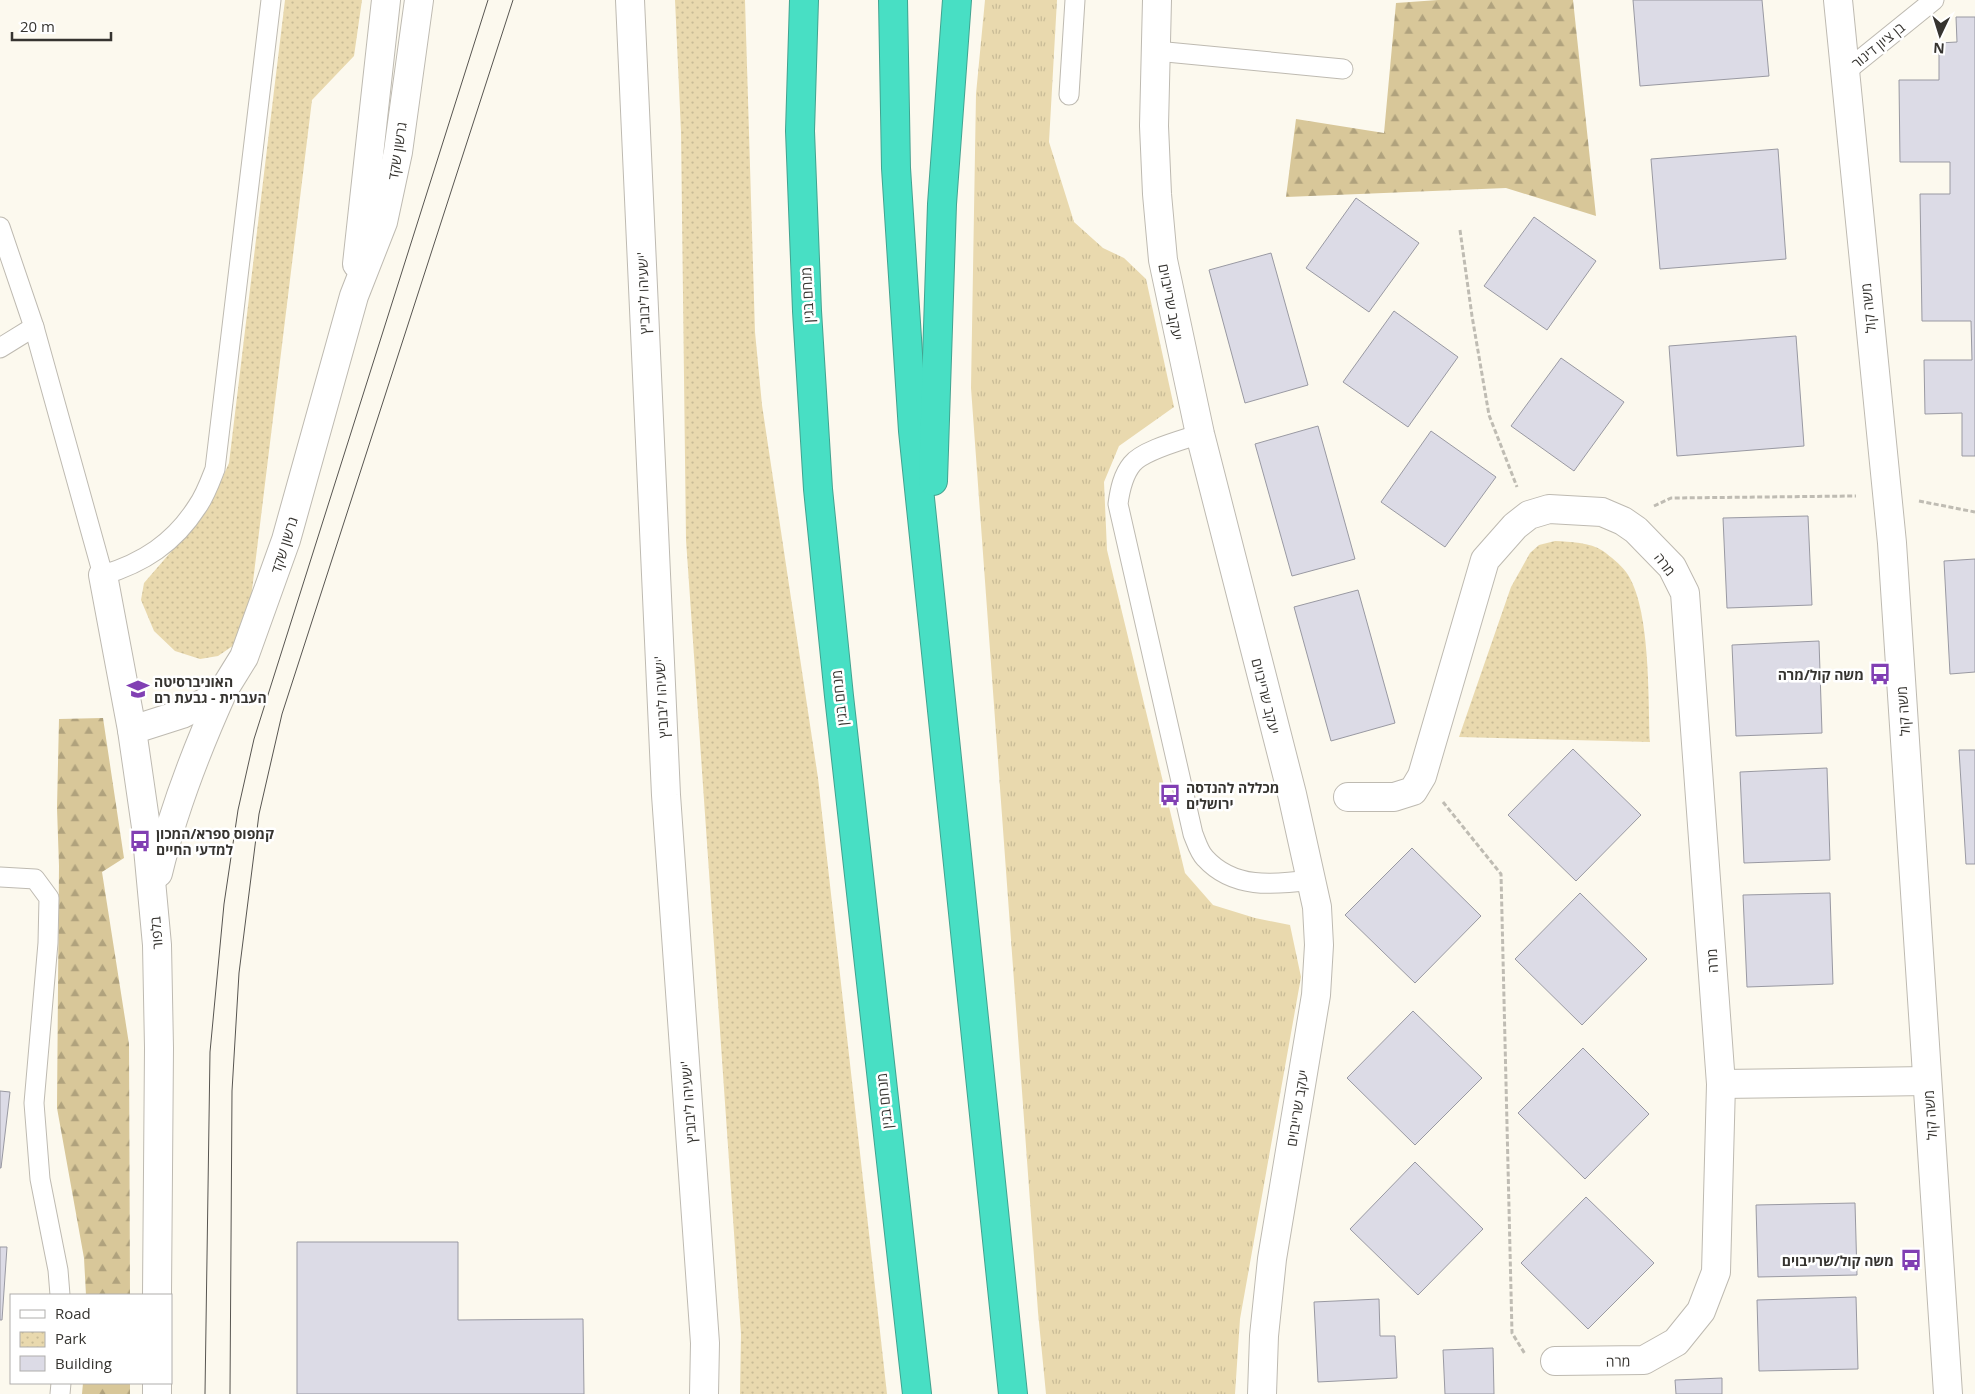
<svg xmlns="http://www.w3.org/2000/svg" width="1975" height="1394" font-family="'Open Sans','Noto Sans Hebrew',sans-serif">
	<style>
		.grass { fill: url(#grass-tufts) }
		.forest { fill: url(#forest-firs) }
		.park { fill: url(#park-dots) }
		.building { fill: #dcdbe6; stroke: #9999a2 }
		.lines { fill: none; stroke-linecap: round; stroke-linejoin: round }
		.lane-casing { stroke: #bebab1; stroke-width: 21 }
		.street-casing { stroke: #bebab1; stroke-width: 30 }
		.secondary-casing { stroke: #bebab1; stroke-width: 30 }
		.highway-casing { stroke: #42a390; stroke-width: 30 }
		.path { stroke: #bfbcb3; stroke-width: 3; stroke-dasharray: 5 2.5; stroke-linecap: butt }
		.lane { stroke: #fff; stroke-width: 19 }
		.street { stroke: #fff; stroke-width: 28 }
		.secondary { stroke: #fff; stroke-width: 28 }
		.highway { stroke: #48dfc4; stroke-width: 28 }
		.tram { stroke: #575550; stroke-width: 1 }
		.labels { text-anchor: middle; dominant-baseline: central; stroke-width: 5; stroke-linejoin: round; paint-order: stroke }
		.street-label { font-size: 14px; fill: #363430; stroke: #fff }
		.poi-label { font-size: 14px; font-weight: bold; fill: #363430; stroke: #fff; text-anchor: start }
	</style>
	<defs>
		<pattern id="grass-tufts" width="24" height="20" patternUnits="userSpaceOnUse" patternTransform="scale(1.25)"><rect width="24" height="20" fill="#e9d9ae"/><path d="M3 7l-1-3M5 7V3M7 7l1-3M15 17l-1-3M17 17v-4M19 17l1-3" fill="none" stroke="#c8bb96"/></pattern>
		<pattern id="forest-firs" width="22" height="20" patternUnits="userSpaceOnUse" patternTransform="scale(1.25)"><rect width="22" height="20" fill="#d8c799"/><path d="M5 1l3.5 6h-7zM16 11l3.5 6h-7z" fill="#b0a27d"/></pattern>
		<pattern id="park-dots" width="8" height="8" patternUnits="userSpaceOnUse" patternTransform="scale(1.25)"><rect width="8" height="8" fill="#e9d9ae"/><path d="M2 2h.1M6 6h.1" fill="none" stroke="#c8bb96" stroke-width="1.8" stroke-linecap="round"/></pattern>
	</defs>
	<rect width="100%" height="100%" fill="#fcf9ee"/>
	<path class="grass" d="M985,0H1057L1049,142L1074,222L1103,248L1124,258L1146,279L1174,407L1119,446L1104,482L1107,550L1185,873L1213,905L1255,918L1290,925L1301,977L1240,1319L1235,1394H1046L1038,1312L971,388L976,94Z"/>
	<g class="forest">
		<path d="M1438,0H1573L1596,216L1506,188L1286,197L1296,119L1384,133L1396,3Z"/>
		<path d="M103,718L124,858L102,872L129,1044L130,1295H86L84,1258L57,1108L59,866L57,808L59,719Z"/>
		<path d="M83,1383H130V1394H82Z"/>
	</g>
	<g class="park">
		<path d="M285,0H362L354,56L312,100L251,598L237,643L218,656L200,659L175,651L154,631L141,600L144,583L208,509L229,463Z"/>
		<path d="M675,0H745L755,332L762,405L818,778L887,1394H740L741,1334L686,540L681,132Z"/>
		<path d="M1555,541C1570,542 1590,542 1603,551C1610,556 1621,565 1626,572C1651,606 1648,698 1650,742L1459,737L1511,587L1530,553L1539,545Z"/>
	</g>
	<g class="building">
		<path d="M1633,0H1762L1769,76L1640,86Z"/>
		<path d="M1956,17H1975V456H1962V413L1925,414L1924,360H1972L1971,321H1922L1920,194H1950V162H1900L1899,80H1939V43L1957,42Z"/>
		<path d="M1778,149L1786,259L1660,269L1651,159Z"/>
		<path d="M1356,198L1419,243L1369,312L1306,268Z"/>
		<path d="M1534,217L1596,261L1547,330L1484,286Z"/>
		<path d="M1271,253L1308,385L1245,403L1209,270Z"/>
		<path d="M1394,311L1458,357L1408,427L1343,382Z"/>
		<path d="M1796,336L1804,446L1677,456L1669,346Z"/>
		<path d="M1561,358L1624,402L1574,471L1511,426Z"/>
		<path d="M1318,426L1355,559L1292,576L1255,444Z"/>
		<path d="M1431,431L1496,477L1445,547L1381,502Z"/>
		<path d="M1808,516L1812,605L1727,608L1723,518Z"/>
		<path d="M1975,559V672L1950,674L1944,561Z"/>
		<path d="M1358,590L1395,723L1331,741L1294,607Z"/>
		<path d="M1819,641L1822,733L1736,736L1732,645Z"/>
		<path d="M1573,749L1641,815L1576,881L1508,815Z"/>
		<path d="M1959,750H1975V864H1966Z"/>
		<path d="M1827,768L1830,860L1744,863L1740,772Z"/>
		<path d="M1412,848L1481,916L1415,983L1345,915Z"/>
		<path d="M1580,893L1647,959L1582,1025L1515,959Z"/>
		<path d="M1830,893L1833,984L1747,987L1743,895Z"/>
		<path d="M1413,1011L1482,1078L1415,1145L1347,1078Z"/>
		<path d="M1583,1048L1649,1114L1585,1179L1518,1113Z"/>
		<path d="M0,1091L10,1092L1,1168H0Z"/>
		<path d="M1415,1162L1483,1229L1418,1295L1350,1229Z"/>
		<path d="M1586,1197L1654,1263L1588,1329L1521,1263Z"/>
		<path d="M1855,1203L1857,1275L1758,1277L1756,1205Z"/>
		<path d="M297,1242H458V1320L583,1319L584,1394H297Z"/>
		<path d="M0,1247H7L2,1320H0Z"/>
		<path d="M1856,1297L1858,1369L1759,1371L1757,1300Z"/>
		<path d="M1379,1299L1380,1336H1395L1397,1378L1318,1382L1314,1302Z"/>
		<path d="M1493,1348L1494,1394H1445L1443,1350Z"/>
		<path d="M1722,1378V1394H1676L1675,1380Z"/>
	</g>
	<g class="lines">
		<g class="lane-casing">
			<g id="lane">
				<path d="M1156,51L1343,69"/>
				<path d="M1845,72L1934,0"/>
				<path d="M1069,95L1075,0"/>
				<path d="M0,227L34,327L103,575C143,563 174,543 197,507C205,496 210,482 215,469L271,0"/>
				<path d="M0,348L34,327"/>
				<path d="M1200,434C1183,440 1143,450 1132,464C1123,475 1120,489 1118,504L1193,834C1196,841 1199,852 1205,858C1233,889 1273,885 1311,880"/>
				<path d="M0,877L35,879L49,898L48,943L34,1103L40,1179L58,1270L60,1295"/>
				<path d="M60,1394L61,1383"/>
			</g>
		</g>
		<g class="street-casing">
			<g id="street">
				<path d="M630,0L666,795L705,1343L704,1394"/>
				<path d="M1157,0L1154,126L1157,194L1163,260L1200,434L1292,794L1317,907L1319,945L1316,995L1272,1259L1264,1336L1262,1394"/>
				<path d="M1838,0L1892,543L1948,1394"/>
				<path d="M103,575L132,730"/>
				<path d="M1348,797H1394L1413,791L1422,776L1485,560L1515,526L1529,515L1549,509L1602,512L1623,521L1636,530L1672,567L1685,593L1721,1084L1716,1272L1701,1311L1676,1342L1644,1360L1555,1361"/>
				<path d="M1721,1084L1927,1081"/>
			</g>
		</g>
		<g class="secondary-casing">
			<g id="secondary">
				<path d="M357,264L386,0"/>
				<path d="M158,873C173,810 196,751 223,691"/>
				<path d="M157,1295L159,1048L157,945L146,827L132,730L182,714L204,703L223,691L244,657L286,540L354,296L383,222L398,152L419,0"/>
				<path d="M157,1394V1383"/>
			</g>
		</g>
		<g class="highway-casing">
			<g id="highway">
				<path d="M804,0L800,131L807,311L818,489L839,696L917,1394"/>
				<path d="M893,0L896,168L913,431L1013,1394"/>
				<path d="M933,481L942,204L957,0"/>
			</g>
		</g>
		<g class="path">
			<path d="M1460,230L1472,316L1489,415L1517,487"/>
			<path d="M1919,501L1975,512"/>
			<path d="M1654,506L1671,498L1856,496"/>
			<path d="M1443,802L1501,874L1512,1333L1525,1354"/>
		</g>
		<use href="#lane" class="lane"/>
		<use href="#street" class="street"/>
		<use href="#secondary" class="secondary"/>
		<use href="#highway" class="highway"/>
		<g class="tram">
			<path d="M205,1394L210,1052L224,904L238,810L254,739L488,0"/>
			<path d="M230,1394L232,1091L239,973L259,814L282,714L513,0"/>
		</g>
	</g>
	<defs>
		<g id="bus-bare" transform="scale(1.725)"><path d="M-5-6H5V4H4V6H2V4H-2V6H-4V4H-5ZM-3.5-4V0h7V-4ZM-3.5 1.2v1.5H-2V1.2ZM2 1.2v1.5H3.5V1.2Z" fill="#813fb3" stroke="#fff" stroke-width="2.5" paint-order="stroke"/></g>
		<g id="university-bare" transform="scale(1.725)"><path d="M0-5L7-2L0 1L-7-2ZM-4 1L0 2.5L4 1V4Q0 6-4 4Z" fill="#813fb3" stroke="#fff" stroke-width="2.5" paint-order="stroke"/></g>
	</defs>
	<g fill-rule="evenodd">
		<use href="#bus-bare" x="1880" y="674"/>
		<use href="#university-bare" x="138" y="689"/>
		<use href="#bus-bare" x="1170" y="795"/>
		<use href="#bus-bare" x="140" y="841"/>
		<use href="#bus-bare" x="1911" y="1260"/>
	</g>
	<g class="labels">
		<g class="street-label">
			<text transform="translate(1878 45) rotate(-39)">בן ציון דינור</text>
			<text transform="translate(397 151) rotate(-81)">גרשון שקד</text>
			<text transform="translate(643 293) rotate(-92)">ישעיהו ליבוביץ'</text>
			<text transform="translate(807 295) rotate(-93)">מנחם בגין</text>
			<text transform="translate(1171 302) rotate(79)">יעקב שרייבוים</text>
			<text transform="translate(1868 308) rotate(-96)">משה קול</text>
			<text transform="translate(284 545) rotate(-72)">גרשון שקד</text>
			<text transform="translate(1665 564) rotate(52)">מרה</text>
			<text transform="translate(1266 696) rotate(76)">יעקב שרייבוים</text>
			<text transform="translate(661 697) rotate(-93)">ישעיהו ליבוביץ'</text>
			<text transform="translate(839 698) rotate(-96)">מנחם בגין</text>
			<text transform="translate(1903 711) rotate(-94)">משה קול</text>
			<text transform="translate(156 933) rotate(-94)">בלפור</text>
			<text transform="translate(1712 961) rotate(-94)">מרה</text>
			<text transform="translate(884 1101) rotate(-96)">מנחם בגין</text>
			<text transform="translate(688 1102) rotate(-94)">ישעיהו ליבוביץ'</text>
			<text transform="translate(1297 1108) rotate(-81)">יעקב שרייבוים</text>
			<text transform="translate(1930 1115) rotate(-94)">משה קול</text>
			<text transform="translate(1618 1361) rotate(-1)">מרה</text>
		</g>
		<g class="poi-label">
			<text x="1864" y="674" text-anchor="end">משה קול/מרה</text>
			<text x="154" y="681">האוניברסיטה<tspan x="154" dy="16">העברית - גבעת רם</tspan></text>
			<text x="1186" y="787">מכללה להנדסה<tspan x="1186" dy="16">ירושלים</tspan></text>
			<text x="156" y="833">קמפוס ספרא/המכון<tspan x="156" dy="16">למדעי החיים</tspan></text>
			<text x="1894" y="1260" text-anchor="end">משה קול/שרייבוים</text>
		</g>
	</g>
	<rect x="10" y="1294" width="162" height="90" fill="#ffffff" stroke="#afaeac"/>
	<rect x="20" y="1310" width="25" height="8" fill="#ffffff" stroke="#afaeac"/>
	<text x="55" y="1319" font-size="15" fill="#363430">Road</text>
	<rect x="20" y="1332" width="25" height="15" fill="url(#park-dots)" stroke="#afaeac"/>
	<text x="55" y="1344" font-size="15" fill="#363430">Park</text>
	<rect x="20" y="1356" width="25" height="15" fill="#dcdbe6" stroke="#afaeac"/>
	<text x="55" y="1369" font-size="15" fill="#363430">Building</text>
	<g transform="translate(1940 35) rotate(184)" stroke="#ffffff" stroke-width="4" paint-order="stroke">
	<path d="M0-4L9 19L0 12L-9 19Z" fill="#363430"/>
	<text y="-8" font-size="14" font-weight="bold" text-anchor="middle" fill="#363430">N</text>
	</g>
	<path d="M12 32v8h99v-8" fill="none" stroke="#363430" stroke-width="2.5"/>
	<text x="20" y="32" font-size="15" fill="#363430" stroke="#ffffff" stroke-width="4" paint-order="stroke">20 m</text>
</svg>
